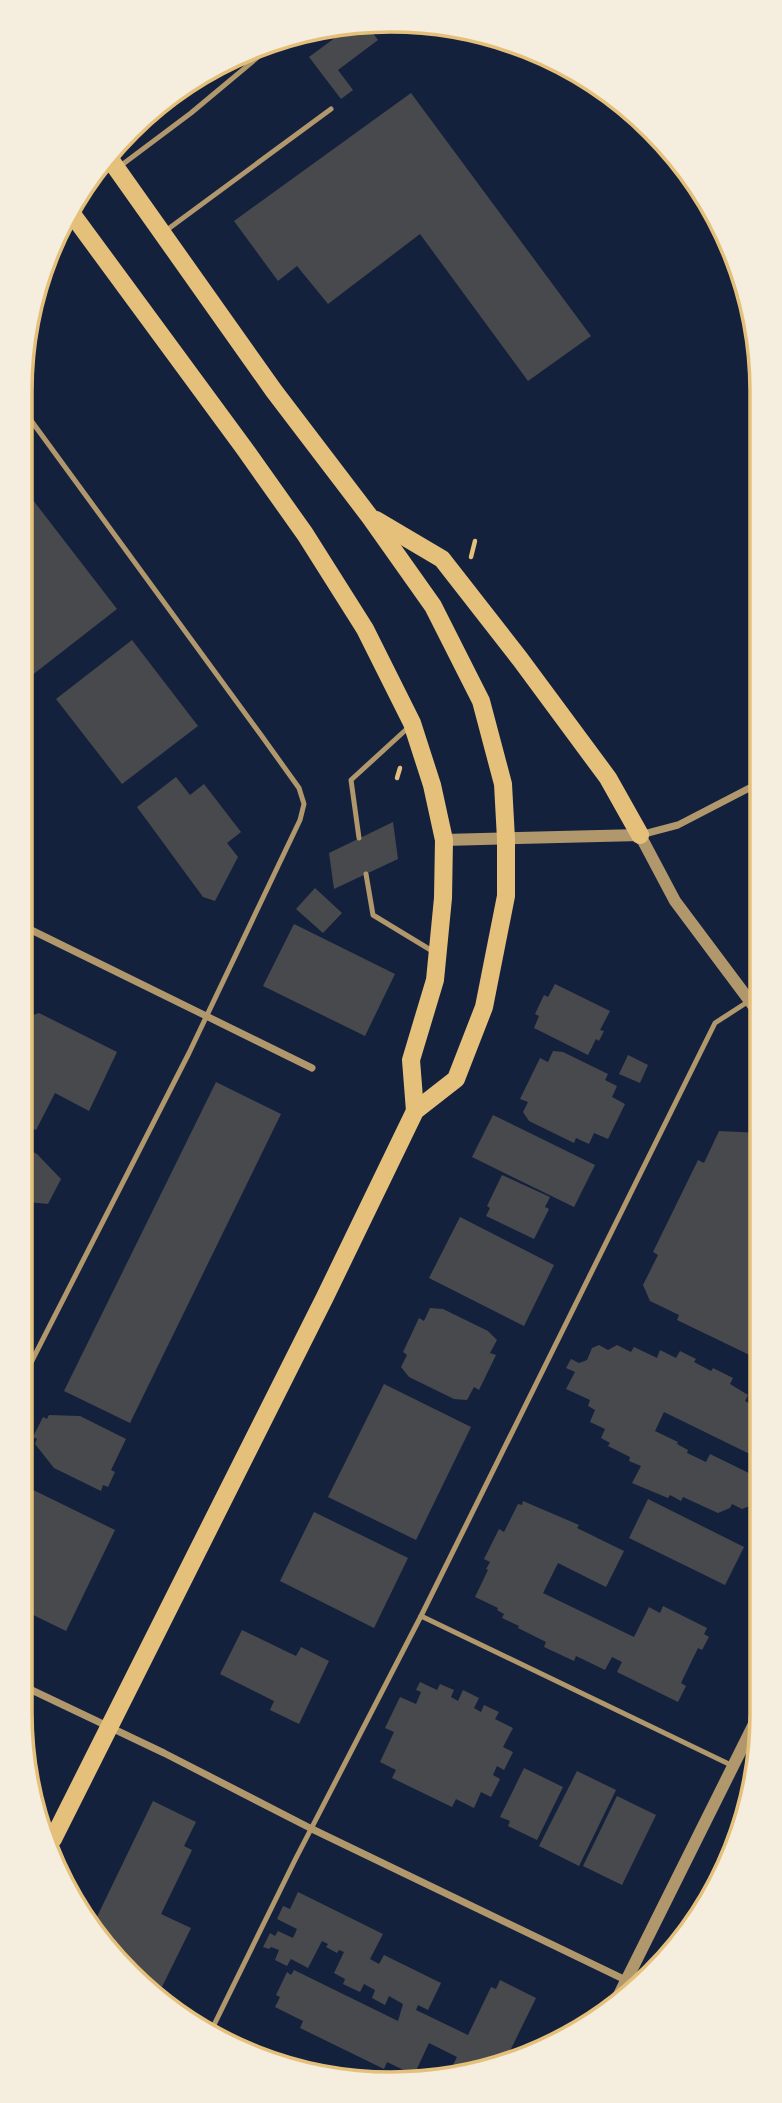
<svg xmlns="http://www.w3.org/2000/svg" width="782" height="2103" font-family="Poppins,sans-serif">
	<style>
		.building { fill: #48494c }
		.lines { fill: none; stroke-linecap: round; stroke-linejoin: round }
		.path { stroke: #e5c07b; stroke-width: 4.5 }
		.service { stroke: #b1986c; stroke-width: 5 }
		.minor { stroke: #b1986c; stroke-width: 7 }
		.tertiary { stroke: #b1986c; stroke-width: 12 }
		.primary { stroke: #e5c07b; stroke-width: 18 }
		.rim { fill: none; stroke: #e5c07b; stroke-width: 3.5 }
	</style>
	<rect width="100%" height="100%" fill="#14213d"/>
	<g class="building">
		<path d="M355,23L366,24L378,40L338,70L353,90L341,99L309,57Z"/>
		<path d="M205,69L210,76L179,99L175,95Z"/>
		<path d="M411,93L591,336L528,381L420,234L328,304L297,266L278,281L234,221Z"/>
		<path d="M19,482L117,609L31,676L19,661Z"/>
		<path d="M132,640L198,726L122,784L56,699Z"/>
		<path d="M176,777L190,795L204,784L241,832L227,843L238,857L215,901L203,897L137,807Z"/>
		<path d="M393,822L398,859L334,889L329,853Z"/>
		<path d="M315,888L342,913L323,933L296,909Z"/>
		<path d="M294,924L395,974L365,1036L263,986Z"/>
		<path d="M555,984L610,1011L600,1030L604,1031L599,1041L596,1039L588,1055L534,1028L539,1016L535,1014L544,995L548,997Z"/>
		<path d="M39,1013L117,1052L89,1111L55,1093L36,1130L19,1121V1020Z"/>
		<path d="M553,1051L563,1052L608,1074L605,1080L617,1086L612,1097L625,1104L608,1139L594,1133L589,1144L576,1138L574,1143L529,1121L523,1112L528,1102L520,1099L540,1058L548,1062Z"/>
		<path d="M628,1055L648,1065L640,1083L619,1074Z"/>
		<path d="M216,1082L281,1114L130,1423L64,1391Z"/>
		<path d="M493,1115L595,1165L574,1207L472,1157Z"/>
		<path d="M719,1131L761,1133L762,1361L677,1320L679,1315L650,1301L643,1285L658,1255L653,1252L698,1160L704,1163Z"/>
		<path d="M19,1145L37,1154L61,1179L48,1204L19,1201Z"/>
		<path d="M502,1175L550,1197L545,1207L549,1209L534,1239L486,1216L490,1208L487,1206Z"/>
		<path d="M460,1217L554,1265L524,1326L429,1278Z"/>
		<path d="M430,1308L443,1309L488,1331L497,1340L490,1353L496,1355L479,1390L474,1387L467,1400L454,1399L409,1377L401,1367L407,1355L403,1352L419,1318L424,1321Z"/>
		<path d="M599,1345L608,1350L617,1345L631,1352L634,1347L657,1358L660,1350L676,1358L680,1351L696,1359L694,1362L711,1371L713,1368L733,1378L730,1384L748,1395L745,1401L762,1410V1460L664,1412L655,1431L678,1442L677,1444L688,1450L687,1453L706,1462L710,1454L757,1477L753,1485L756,1493L750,1506L742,1509L732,1504L730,1508L718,1513L683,1497L681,1501L670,1495L668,1498L632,1483L641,1466L629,1461L630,1457L608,1446L610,1443L601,1438L605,1429L590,1422L595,1410L588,1406L590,1400L566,1389L575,1372L566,1368L571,1359L579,1363L587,1360L592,1348Z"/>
		<path d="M384,1384L471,1427L416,1540L328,1497Z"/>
		<path d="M49,1415L80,1416L126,1439L111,1470L115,1472L108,1487L103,1485L101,1491L54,1468L35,1444L37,1439L33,1437L43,1417L47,1419Z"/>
		<path d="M19,1483L115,1530L66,1631L19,1608Z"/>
		<path d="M648,1499L744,1547L725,1585L629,1538Z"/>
		<path d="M523,1501L579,1525L577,1528L624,1551L606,1587L558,1563L543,1593L634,1637L649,1607L660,1613L663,1606L707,1628L704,1634L709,1637L702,1650L698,1648L681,1683L686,1686L678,1702L617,1672L622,1662L612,1657L605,1670L576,1656L574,1661L544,1647L546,1642L518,1628L519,1626L502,1618L504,1614L497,1610L498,1608L475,1597L488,1570L486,1569L490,1562L484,1559L499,1529L504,1532L518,1504L522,1505Z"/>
		<path d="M314,1512L408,1558L374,1628L280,1581Z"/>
		<path d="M242,1630L296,1656L301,1647L329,1661L299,1724L270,1710L274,1701L220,1674Z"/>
		<path d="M420,1682L437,1690L440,1684L454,1690L451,1697L458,1701L463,1690L479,1698L474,1708L481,1712L484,1705L499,1712L495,1719L513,1728L503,1747L513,1752L504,1770L497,1766L493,1775L500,1779L491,1797L481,1792L474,1808L456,1799L452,1807L392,1778L396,1770L380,1762L394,1732L385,1728L400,1697L416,1704L421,1692L416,1690Z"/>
		<path d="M524,1768L563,1787L537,1840L508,1826L510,1821L500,1817Z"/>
		<path d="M577,1771L616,1790L579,1866L539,1846Z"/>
		<path d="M617,1796L656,1815L622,1885L583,1866Z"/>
		<path d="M153,1801L196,1822L184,1846L192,1850L161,1914L191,1928L158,1995L111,1957L101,1940L103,1936L98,1934L93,1925Z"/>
		<path d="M298,1892L383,1934L370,1959L379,1964L384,1955L441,1983L428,2010L418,2005L416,2010L468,2035L491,1987L496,1989L500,1980L536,1998L506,2059L464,2077H447L457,2057L429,2043L414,2075L387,2062L384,2069L300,2028L303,2021L275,2007L280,1997L276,1995L287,1972L291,1975L294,1970L398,2021L403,2004L389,1996L385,2005L372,1998L375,1990L364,1984L360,1992L343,1984L345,1979L334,1973L344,1952L339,1950L337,1953L326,1947L328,1944L322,1941L308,1968L291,1959L287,1966L275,1960L279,1950L271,1947L269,1949L263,1947L270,1933L275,1936L278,1931L293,1938L297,1929L277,1919L283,1906L290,1909Z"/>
	</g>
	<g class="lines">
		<g class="path">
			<path d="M471,557L475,541"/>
			<path d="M397,778L400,768"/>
		</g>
		<g class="service">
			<path d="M119,167L191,113L270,47"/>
			<path d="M164,232L331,109"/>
			<path d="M19,404L261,735L299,788L304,804L300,820L189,1053L19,1386"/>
			<path d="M359,838L351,780L410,726"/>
			<path d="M366,874L373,915L434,952"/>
			<path d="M421,1616L733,1766"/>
			<path d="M209,2035L295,1860L421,1616L715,1023L749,1001"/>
		</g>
		<g class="minor">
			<path d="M19,798C27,819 26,836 19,857"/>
			<path d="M640,835L678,825L761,782"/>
			<path d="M19,924L312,1068"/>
			<path d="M19,1684L164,1753L312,1829L636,1985"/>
		</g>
		<g class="tertiary">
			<path d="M444,840L640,835L675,901L761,1016"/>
			<path d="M614,2005L763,1706"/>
		</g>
		<g class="primary">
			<path d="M72,214L244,448L305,534L365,629L412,723L432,785L444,840L443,898L435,980L411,1060L415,1111"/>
			<path d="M376,520L442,559L520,659L608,778L640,835"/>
			<path d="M46,1844L53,1839L325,1297L415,1111L456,1079L484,1007L506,896V839L503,784L481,701L433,606L370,517L274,391L107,155"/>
		</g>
	</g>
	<path d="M0 0H782V2103H0ZM391 32H391A359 359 0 0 1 750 391V1713A359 359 0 0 1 391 2072H391A359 359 0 0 1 32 1713V391A359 359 0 0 1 391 32Z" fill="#f5edde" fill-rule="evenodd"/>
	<path class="rim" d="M391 32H391A359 359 0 0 1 750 391V1713A359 359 0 0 1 391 2072H391A359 359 0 0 1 32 1713V391A359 359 0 0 1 391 32Z"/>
</svg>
